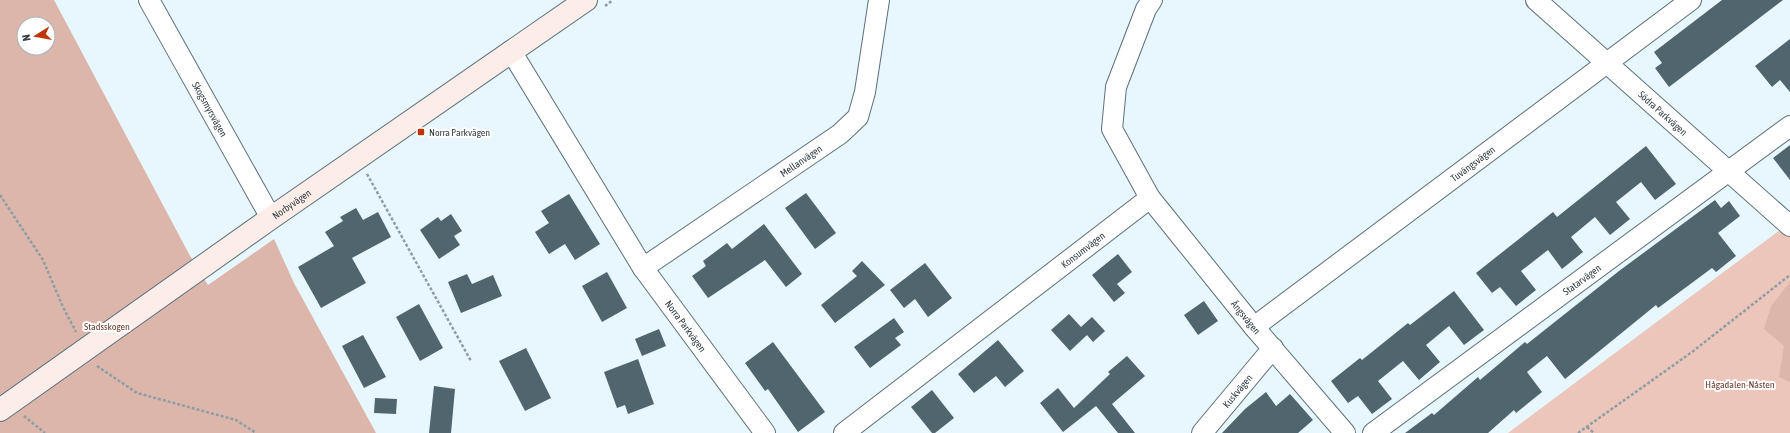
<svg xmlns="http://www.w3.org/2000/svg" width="1790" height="433" font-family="'Asap Condensed',sans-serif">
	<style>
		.green { fill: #edc6bb }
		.forest { fill: #dcb6ab; fill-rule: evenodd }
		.building { fill: #51656f }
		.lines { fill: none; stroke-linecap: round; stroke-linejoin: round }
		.street-casing { stroke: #5c707b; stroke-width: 22 }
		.secondary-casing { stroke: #5c707b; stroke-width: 24 }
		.path { stroke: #919da3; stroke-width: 2.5; stroke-dasharray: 3 2; stroke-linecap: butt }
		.street { stroke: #fff; stroke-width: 20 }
		.secondary { stroke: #fcede9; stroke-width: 22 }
		.poi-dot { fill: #bd3500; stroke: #fff; stroke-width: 1.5 }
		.labels { text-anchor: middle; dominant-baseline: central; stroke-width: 4; stroke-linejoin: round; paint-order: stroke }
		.street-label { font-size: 10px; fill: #353f44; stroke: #fff }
		.poi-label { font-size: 10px; fill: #353f44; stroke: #fff; text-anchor: start }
		.park-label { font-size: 10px; fill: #723e2f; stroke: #fff }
	</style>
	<rect width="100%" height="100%" fill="#e8f6fd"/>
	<path class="green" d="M1790,223V433H1508L1788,224Z"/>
	<g class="forest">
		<path d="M0,0H54L189,254L208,285L274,239L294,283L376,433H0ZM24,24H48V48H24Z"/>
		<path d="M1790,282V382L1779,377L1784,346L1764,329L1771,306Z"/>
	</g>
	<g class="building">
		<path d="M1722,0H1783L1669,87L1655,68L1662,63L1654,52Z"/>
		<path d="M1790,39V92L1780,80L1772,87L1755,66Z"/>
		<path d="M1790,145V180L1773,158Z"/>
		<path d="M1646,146L1676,184L1655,200L1641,182L1616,202L1630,219L1610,235L1595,217L1571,237L1583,252L1562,269L1548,250L1521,271L1536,290L1516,306L1500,287L1492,293L1476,273L1553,212L1557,217Z"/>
		<path d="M806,193L836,233L815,249L785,208Z"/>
		<path d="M569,194L600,244L575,260L565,244L549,254L535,232L549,223L541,211Z"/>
		<path d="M1715,200L1721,208L1729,201L1740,216L1718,233L1736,256L1716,272L1712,268L1658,308L1656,305L1565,379L1547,356L1527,372L1542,392L1516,413L1514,410L1488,433H1405L1432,413L1434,415L1478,377L1480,380L1525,342L1527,344L1619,271Z"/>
		<path d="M356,208L363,220L378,212L391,237L352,258L366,283L321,308L298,267L334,246L325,232L343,221L340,217Z"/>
		<path d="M451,214L462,231L454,236L460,245L439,259L420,230L438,217L441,221Z"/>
		<path d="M764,224L802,274L786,287L765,260L708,298L692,276L706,266L703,261L727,243L732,249Z"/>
		<path d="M1118,254L1132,272L1117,284L1125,293L1114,302L1092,275Z"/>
		<path d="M862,261L885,285L835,323L821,305L857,276L852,271Z"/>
		<path d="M925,263L952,298L928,317L915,299L904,308L890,290Z"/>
		<path d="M607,272L627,308L602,322L582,286Z"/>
		<path d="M467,274L472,284L493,275L502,296L461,313L448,282Z"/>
		<path d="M1454,291L1484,330L1464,345L1449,326L1426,345L1440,362L1419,380L1403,361L1378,381L1392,399L1372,414L1358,396L1348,403L1331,381L1360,358L1362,360L1408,323L1410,325Z"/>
		<path d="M1204,301L1218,321L1198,335L1184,315Z"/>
		<path d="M419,304L443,348L420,361L396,317Z"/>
		<path d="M1069,314L1081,327L1092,317L1105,331L1093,342L1087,335L1070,351L1051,330Z"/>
		<path d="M894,318L904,332L895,338L901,345L870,368L854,347Z"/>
		<path d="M659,329L666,346L642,356L635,339Z"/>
		<path d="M363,335L386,377L364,388L342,346Z"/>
		<path d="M998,340L1024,371L1005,387L996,376L974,393L958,374Z"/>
		<path d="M773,342L825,412L798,432L768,389L765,391L745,363Z"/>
		<path d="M526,348L551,398L525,411L499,361Z"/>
		<path d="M1127,356L1145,376L1112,404L1135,433H1118L1096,406L1063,432L1040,403L1058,388L1074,408L1110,374L1108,372Z"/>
		<path d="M638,359L654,404L628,414L625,405L617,408L604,372Z"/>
		<path d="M434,386L455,389L451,433H429Z"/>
		<path d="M932,390L954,418L935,433H932L911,407Z"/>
		<path d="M1266,392L1276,406L1290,394L1313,420L1298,433H1222L1245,409Z"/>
		<path d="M375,398L397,399L396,414L374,413Z"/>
	</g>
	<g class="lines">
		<g class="street-casing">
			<g id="street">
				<path id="s1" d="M149,0L271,218"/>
				<path id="s2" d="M1536,0L1790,226"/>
				<path id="s3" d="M511,51L643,268L765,433"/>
				<path id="s4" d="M1150,198L1254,327L1345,433"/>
				<path id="s5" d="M643,268L840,134L858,117L865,92L879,0"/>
				<path id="s6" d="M1254,327L1691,0"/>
				<path id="s7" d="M844,433L1150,198L1112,129L1116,87L1146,9L1152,0"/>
				<path id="s8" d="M1202,433L1273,348"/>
				<path id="s9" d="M1373,433L1790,126"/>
			</g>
		</g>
		<g class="secondary-casing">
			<g id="secondary">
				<path id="s10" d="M0,410L271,218L586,0"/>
			</g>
		</g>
		<g class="path">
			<path d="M605,6L613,0"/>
			<path d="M367,174L471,361"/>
			<path d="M0,195L43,260L63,307L76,332"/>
			<path d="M97,366L137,393L236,420L256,433"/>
			<path d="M24,416L45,433"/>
			<path d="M1587,427L1594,433"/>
			<path d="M1578,433L1692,352L1790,275"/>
		</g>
		<use href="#street" class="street"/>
		<use href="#secondary" class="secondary"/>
	</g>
	<rect class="poi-dot" x="417" y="128" width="8" height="8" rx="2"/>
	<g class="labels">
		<g class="street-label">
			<text stroke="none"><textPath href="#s1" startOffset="125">Skogsmyrsvägen</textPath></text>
			<text stroke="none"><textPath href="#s2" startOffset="170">Södra Parkvägen</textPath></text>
			<text stroke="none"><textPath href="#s5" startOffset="191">Mellanvägen</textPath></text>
			<text stroke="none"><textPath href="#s6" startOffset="273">Tuvängsvägen</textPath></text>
			<text stroke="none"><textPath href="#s10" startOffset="357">Norbyvägen</textPath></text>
			<text stroke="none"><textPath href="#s7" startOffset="301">Konsumvägen</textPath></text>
			<text stroke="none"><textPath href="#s9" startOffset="259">Statarvägen</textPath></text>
			<text stroke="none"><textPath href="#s4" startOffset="153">Ängsvägen</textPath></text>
			<text stroke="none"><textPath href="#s3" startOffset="326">Norra Parkvägen</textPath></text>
			<text stroke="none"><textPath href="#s8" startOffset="55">Kuskvägen</textPath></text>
		</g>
		<g class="poi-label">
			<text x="429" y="132">Norra Parkvägen</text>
		</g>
		<g class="park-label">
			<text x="107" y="326">Stadsskogen</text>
			<text x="1740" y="384">Hågadalen-Nåsten</text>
		</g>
	</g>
	<g transform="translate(36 36) rotate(259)"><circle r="19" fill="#ffffff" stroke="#aeb2b4"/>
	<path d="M0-3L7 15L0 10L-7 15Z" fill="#bd3500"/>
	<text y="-6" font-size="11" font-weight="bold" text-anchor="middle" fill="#353f44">N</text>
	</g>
</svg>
